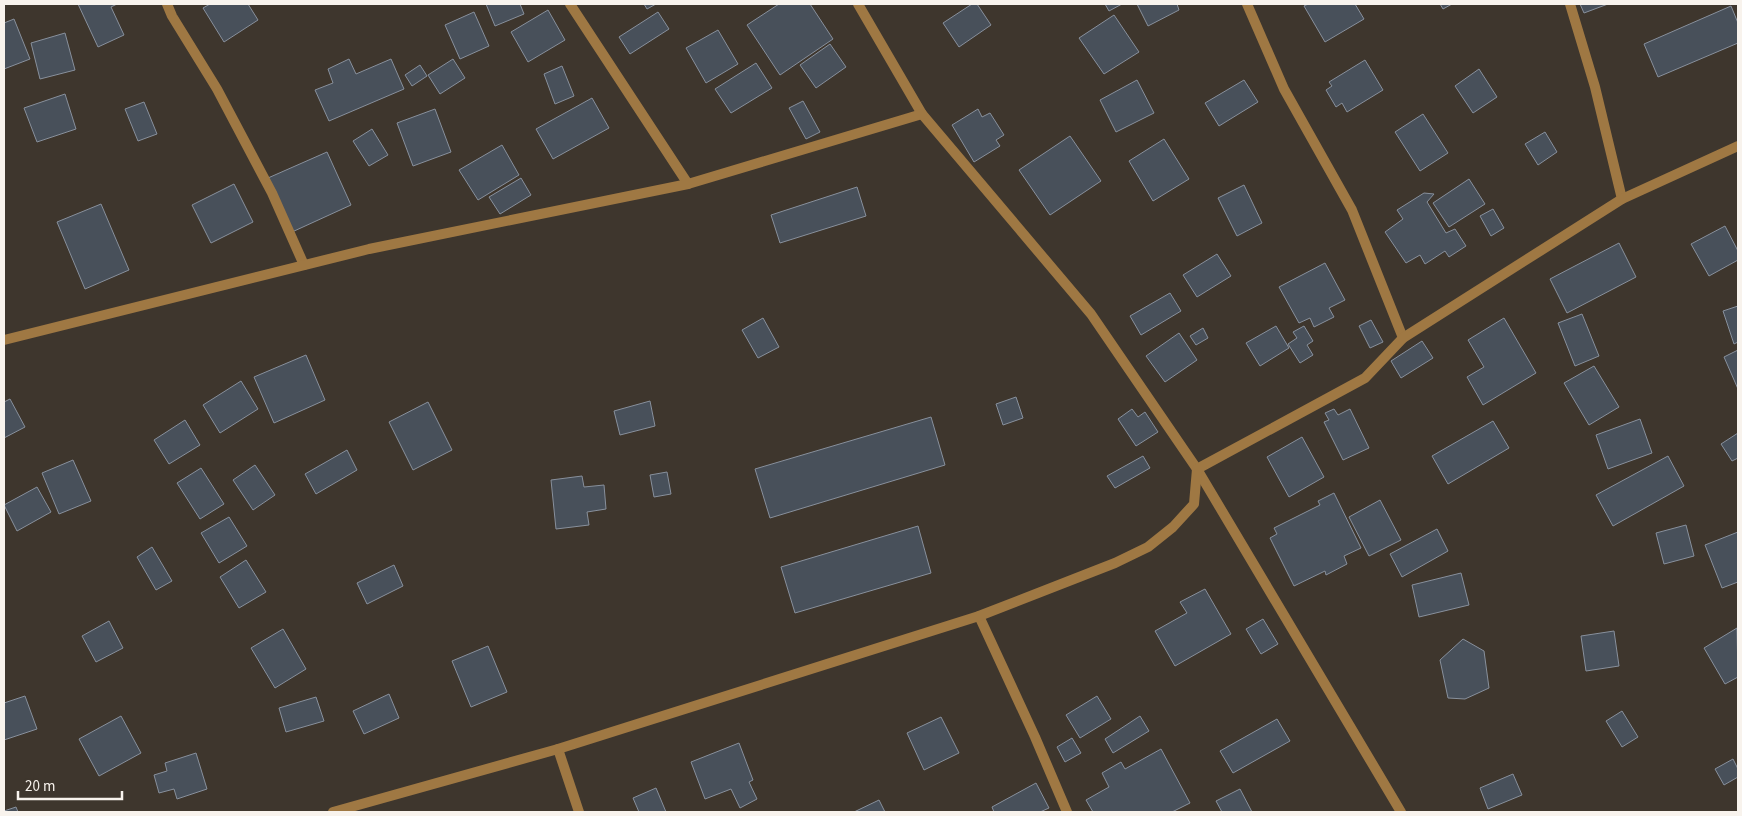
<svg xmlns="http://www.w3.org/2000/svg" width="1742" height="816" font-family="'Source Sans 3',sans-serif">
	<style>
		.building { fill: #48505a; stroke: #88909c }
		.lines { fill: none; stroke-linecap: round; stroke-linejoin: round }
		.minor { stroke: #9f7843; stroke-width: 10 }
	</style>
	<rect width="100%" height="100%" fill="#3e362d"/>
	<g class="building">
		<path d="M78,4H117L111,7L124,35L98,47Z"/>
		<path d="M210,4H248L258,20L224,42L203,8Z"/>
		<path d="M486,4H520L524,14L495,26Z"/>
		<path d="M644,4H656L647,9Z"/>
		<path d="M779,4H810L833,39L780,75L747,25Z"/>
		<path d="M972,4H977L991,25L959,47L943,23Z"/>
		<path d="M1105,4H1122L1109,11Z"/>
		<path d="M1137,4H1177L1179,10L1148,26Z"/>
		<path d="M1308,4H1355L1364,19L1325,42L1304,6Z"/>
		<path d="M1440,4H1452L1443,9Z"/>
		<path d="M1580,4H1608L1584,13Z"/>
		<path d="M1731,6L1738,23V43L1658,77L1644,44Z"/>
		<path d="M548,10L565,40L528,62L511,32Z"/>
		<path d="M474,12L489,46L460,59L445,25Z"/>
		<path d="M658,12L669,29L630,54L619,37Z"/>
		<path d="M1114,15L1139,52L1104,74L1079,38Z"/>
		<path d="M14,19L30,59L4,69V23Z"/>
		<path d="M718,30L738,64L706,83L686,48Z"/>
		<path d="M65,33L75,70L40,79L31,43Z"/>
		<path d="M830,44L846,67L816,88L800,65Z"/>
		<path d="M349,59L356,74L391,59L404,89L329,121L315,90L333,83L328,69Z"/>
		<path d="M453,59L465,78L440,94L428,75Z"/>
		<path d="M1365,60L1383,90L1347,112L1342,103L1336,107L1326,90L1332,86L1329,82Z"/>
		<path d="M756,63L772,88L731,113L715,89Z"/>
		<path d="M420,65L427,76L412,86L405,75Z"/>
		<path d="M562,66L574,96L555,104L544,74Z"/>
		<path d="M1479,69L1497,97L1473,113L1455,86Z"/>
		<path d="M1137,80L1154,113L1116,132L1100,100Z"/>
		<path d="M1244,80L1258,102L1219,126L1205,103Z"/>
		<path d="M65,94L76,129L37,142L24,108Z"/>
		<path d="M592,98L609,128L553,159L536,129Z"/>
		<path d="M803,101L820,132L806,139L789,108Z"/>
		<path d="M144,102L157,134L138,141L125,109Z"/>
		<path d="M435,109L451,152L413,166L397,123Z"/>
		<path d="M978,109L982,117L990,113L1004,135L996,140L1000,146L974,162L952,125Z"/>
		<path d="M1423,114L1448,153L1420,171L1395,132Z"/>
		<path d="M372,129L388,155L369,166L353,141Z"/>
		<path d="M1545,132L1557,152L1538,165L1525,144Z"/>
		<path d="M1070,136L1101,181L1050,215L1019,170Z"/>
		<path d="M1164,139L1189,179L1153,201L1129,161Z"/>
		<path d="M502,145L519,175L478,200L459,170Z"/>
		<path d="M327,152L351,205L292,232L268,178Z"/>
		<path d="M521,178L531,195L500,214L489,197Z"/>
		<path d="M1469,179L1485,204L1449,227L1433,203Z"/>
		<path d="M234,184L253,222L211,243L192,205Z"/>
		<path d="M1244,185L1262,223L1237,236L1218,198Z"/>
		<path d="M857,187L866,216L780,243L771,215Z"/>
		<path d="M1424,193L1434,194L1427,202L1446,233L1455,229L1466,246L1449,257L1445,251L1425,264L1420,255L1406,263L1385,232L1403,219L1397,210Z"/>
		<path d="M101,204L129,270L85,289L57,222Z"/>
		<path d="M1493,209L1504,228L1491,236L1480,216Z"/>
		<path d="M1725,226L1738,251V260L1709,276L1691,244Z"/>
		<path d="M1619,243L1636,277L1567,313L1550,279Z"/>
		<path d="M1217,254L1231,276L1197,297L1183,275Z"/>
		<path d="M1325,263L1345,300L1329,308L1334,317L1314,327L1310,318L1299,323L1279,287Z"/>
		<path d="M1170,293L1181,311L1141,335L1130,316Z"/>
		<path d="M1738,306V342L1734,344L1723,311Z"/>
		<path d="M1582,314L1599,356L1575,366L1558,323Z"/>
		<path d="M763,318L779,347L758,358L742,330Z"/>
		<path d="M1504,318L1536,373L1483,405L1467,377L1484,367L1468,340Z"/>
		<path d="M1371,320L1383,342L1370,348L1359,326Z"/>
		<path d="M1276,326L1289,348L1260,366L1246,343Z"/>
		<path d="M1304,326L1313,341L1307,345L1313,355L1300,363L1288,344L1297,338L1293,332Z"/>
		<path d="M1203,328L1208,338L1196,345L1190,336Z"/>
		<path d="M1179,333L1197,360L1165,382L1146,356Z"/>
		<path d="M1422,341L1433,358L1401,378L1391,361Z"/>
		<path d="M1738,350V389L1724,357Z"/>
		<path d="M306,355L325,400L274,423L254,377Z"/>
		<path d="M1594,366L1619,407L1589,425L1564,383Z"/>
		<path d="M241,381L258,409L220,433L203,405Z"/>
		<path d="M1016,397L1023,418L1003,425L996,404Z"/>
		<path d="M10,399L25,427L4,438V402Z"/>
		<path d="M650,401L655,426L620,435L614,411Z"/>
		<path d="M428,402L452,450L413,470L389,422Z"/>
		<path d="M1132,409L1138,417L1145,412L1158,432L1136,446L1118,419Z"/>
		<path d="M1334,409L1338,415L1350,409L1369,448L1343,460L1324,422L1329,420L1325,413Z"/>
		<path d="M931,417L945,465L770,518L755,469Z"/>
		<path d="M1640,419L1652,453L1608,469L1596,435Z"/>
		<path d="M185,420L200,445L169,464L154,440Z"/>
		<path d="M1493,421L1509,448L1448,484L1432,456Z"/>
		<path d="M1738,433V458L1732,461L1721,444Z"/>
		<path d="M1302,437L1324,477L1289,497L1267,457Z"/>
		<path d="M347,450L357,470L316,494L305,474Z"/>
		<path d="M1143,456L1150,468L1115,488L1107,476Z"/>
		<path d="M1668,456L1684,486L1613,526L1596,495Z"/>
		<path d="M73,460L91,501L59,514L42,473Z"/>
		<path d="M255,465L275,495L253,510L233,480Z"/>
		<path d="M201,468L224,504L200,519L177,483Z"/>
		<path d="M667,472L671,494L654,497L650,475Z"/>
		<path d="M582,476L584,487L604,485L606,509L587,512L589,525L556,529L551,480Z"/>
		<path d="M37,487L51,512L17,531L4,505Z"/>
		<path d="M1334,493L1361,548L1344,556L1347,564L1326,575L1325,571L1294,586L1270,538L1277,534L1274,528L1320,505L1318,501Z"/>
		<path d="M1380,500L1401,540L1369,556L1349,517Z"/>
		<path d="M229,517L247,546L219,563L201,533Z"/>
		<path d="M1686,525L1694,556L1664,564L1656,533Z"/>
		<path d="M918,526L931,573L795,613L781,567Z"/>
		<path d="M1437,529L1448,551L1402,577L1390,554Z"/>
		<path d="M1738,532V582L1722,588L1705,545Z"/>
		<path d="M152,547L172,581L156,590L137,557Z"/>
		<path d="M246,560L266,592L239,608L220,577Z"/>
		<path d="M394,565L403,586L367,604L357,583Z"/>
		<path d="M1461,573L1469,605L1419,617L1412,585Z"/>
		<path d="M1205,589L1231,634L1175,666L1155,631L1187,613L1180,602Z"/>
		<path d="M1263,619L1278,644L1261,654L1246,629Z"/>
		<path d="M109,621L123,648L96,662L82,636Z"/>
		<path d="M1737,628L1738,677L1725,684L1704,648Z"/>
		<path d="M283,629L306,669L275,688L251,648Z"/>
		<path d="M1614,631L1619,666L1586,671L1581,636Z"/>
		<path d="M1463,639L1484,651L1489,688L1465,699L1448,698L1440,660Z"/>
		<path d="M488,646L507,692L471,707L452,661Z"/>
		<path d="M389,694L399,718L364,734L353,711Z"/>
		<path d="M25,696L37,729L4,740V703Z"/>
		<path d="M1097,696L1111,719L1080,738L1066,715Z"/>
		<path d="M316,697L324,721L286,732L279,708Z"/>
		<path d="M1622,711L1638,737L1622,747L1606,721Z"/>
		<path d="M121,716L141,753L99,776L79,739Z"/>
		<path d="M1140,716L1149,731L1113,753L1105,739Z"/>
		<path d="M941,717L959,753L924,770L907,733Z"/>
		<path d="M1277,719L1290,741L1233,773L1220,751Z"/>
		<path d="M1072,738L1081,753L1065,762L1057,747Z"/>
		<path d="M739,743L753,780L749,782L757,799L740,808L731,789L705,799L691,762Z"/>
		<path d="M1161,749L1190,803L1172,812H1093L1086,800L1109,787L1102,773L1121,762L1125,769Z"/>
		<path d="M196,753L207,789L177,799L174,789L159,793L154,775L167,771L165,763Z"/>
		<path d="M1733,759L1738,769V777L1724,785L1715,769Z"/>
		<path d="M1513,774L1522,795L1488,809L1480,788Z"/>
		<path d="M1036,783L1049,808L1040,812H994L992,807Z"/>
		<path d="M656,788L666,812H639L633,798Z"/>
		<path d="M1240,789L1252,812H1222L1216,801Z"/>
		<path d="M879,800L885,812H854Z"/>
		<path d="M16,807L18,812H4V811Z"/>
	</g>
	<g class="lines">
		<g class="minor">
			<path d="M167,4L172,16L217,89L272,193L304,265"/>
			<path d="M570,4L688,184"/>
			<path d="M858,4L922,114L1091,314L1197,469L1401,812"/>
			<path d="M1247,4L1284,89L1352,210L1403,338"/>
			<path d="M1570,4L1595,87L1622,199"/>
			<path d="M4,340L369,249L688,184L922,114"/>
			<path d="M979,616L1035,737L1067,812"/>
			<path d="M558,749L579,812"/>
			<path d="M333,812L558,749L979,616L1115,563L1148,547L1173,527L1194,504L1197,469L1365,378L1403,338L1622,199L1738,146"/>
		</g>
	</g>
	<rect width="1742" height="816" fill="none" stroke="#f8f3ed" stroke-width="10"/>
	<path d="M18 791v8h104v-8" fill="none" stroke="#f8f3ed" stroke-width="2.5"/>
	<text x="25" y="791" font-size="15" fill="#f8f3ed" stroke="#3e362d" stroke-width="4" paint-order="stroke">20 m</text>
</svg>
